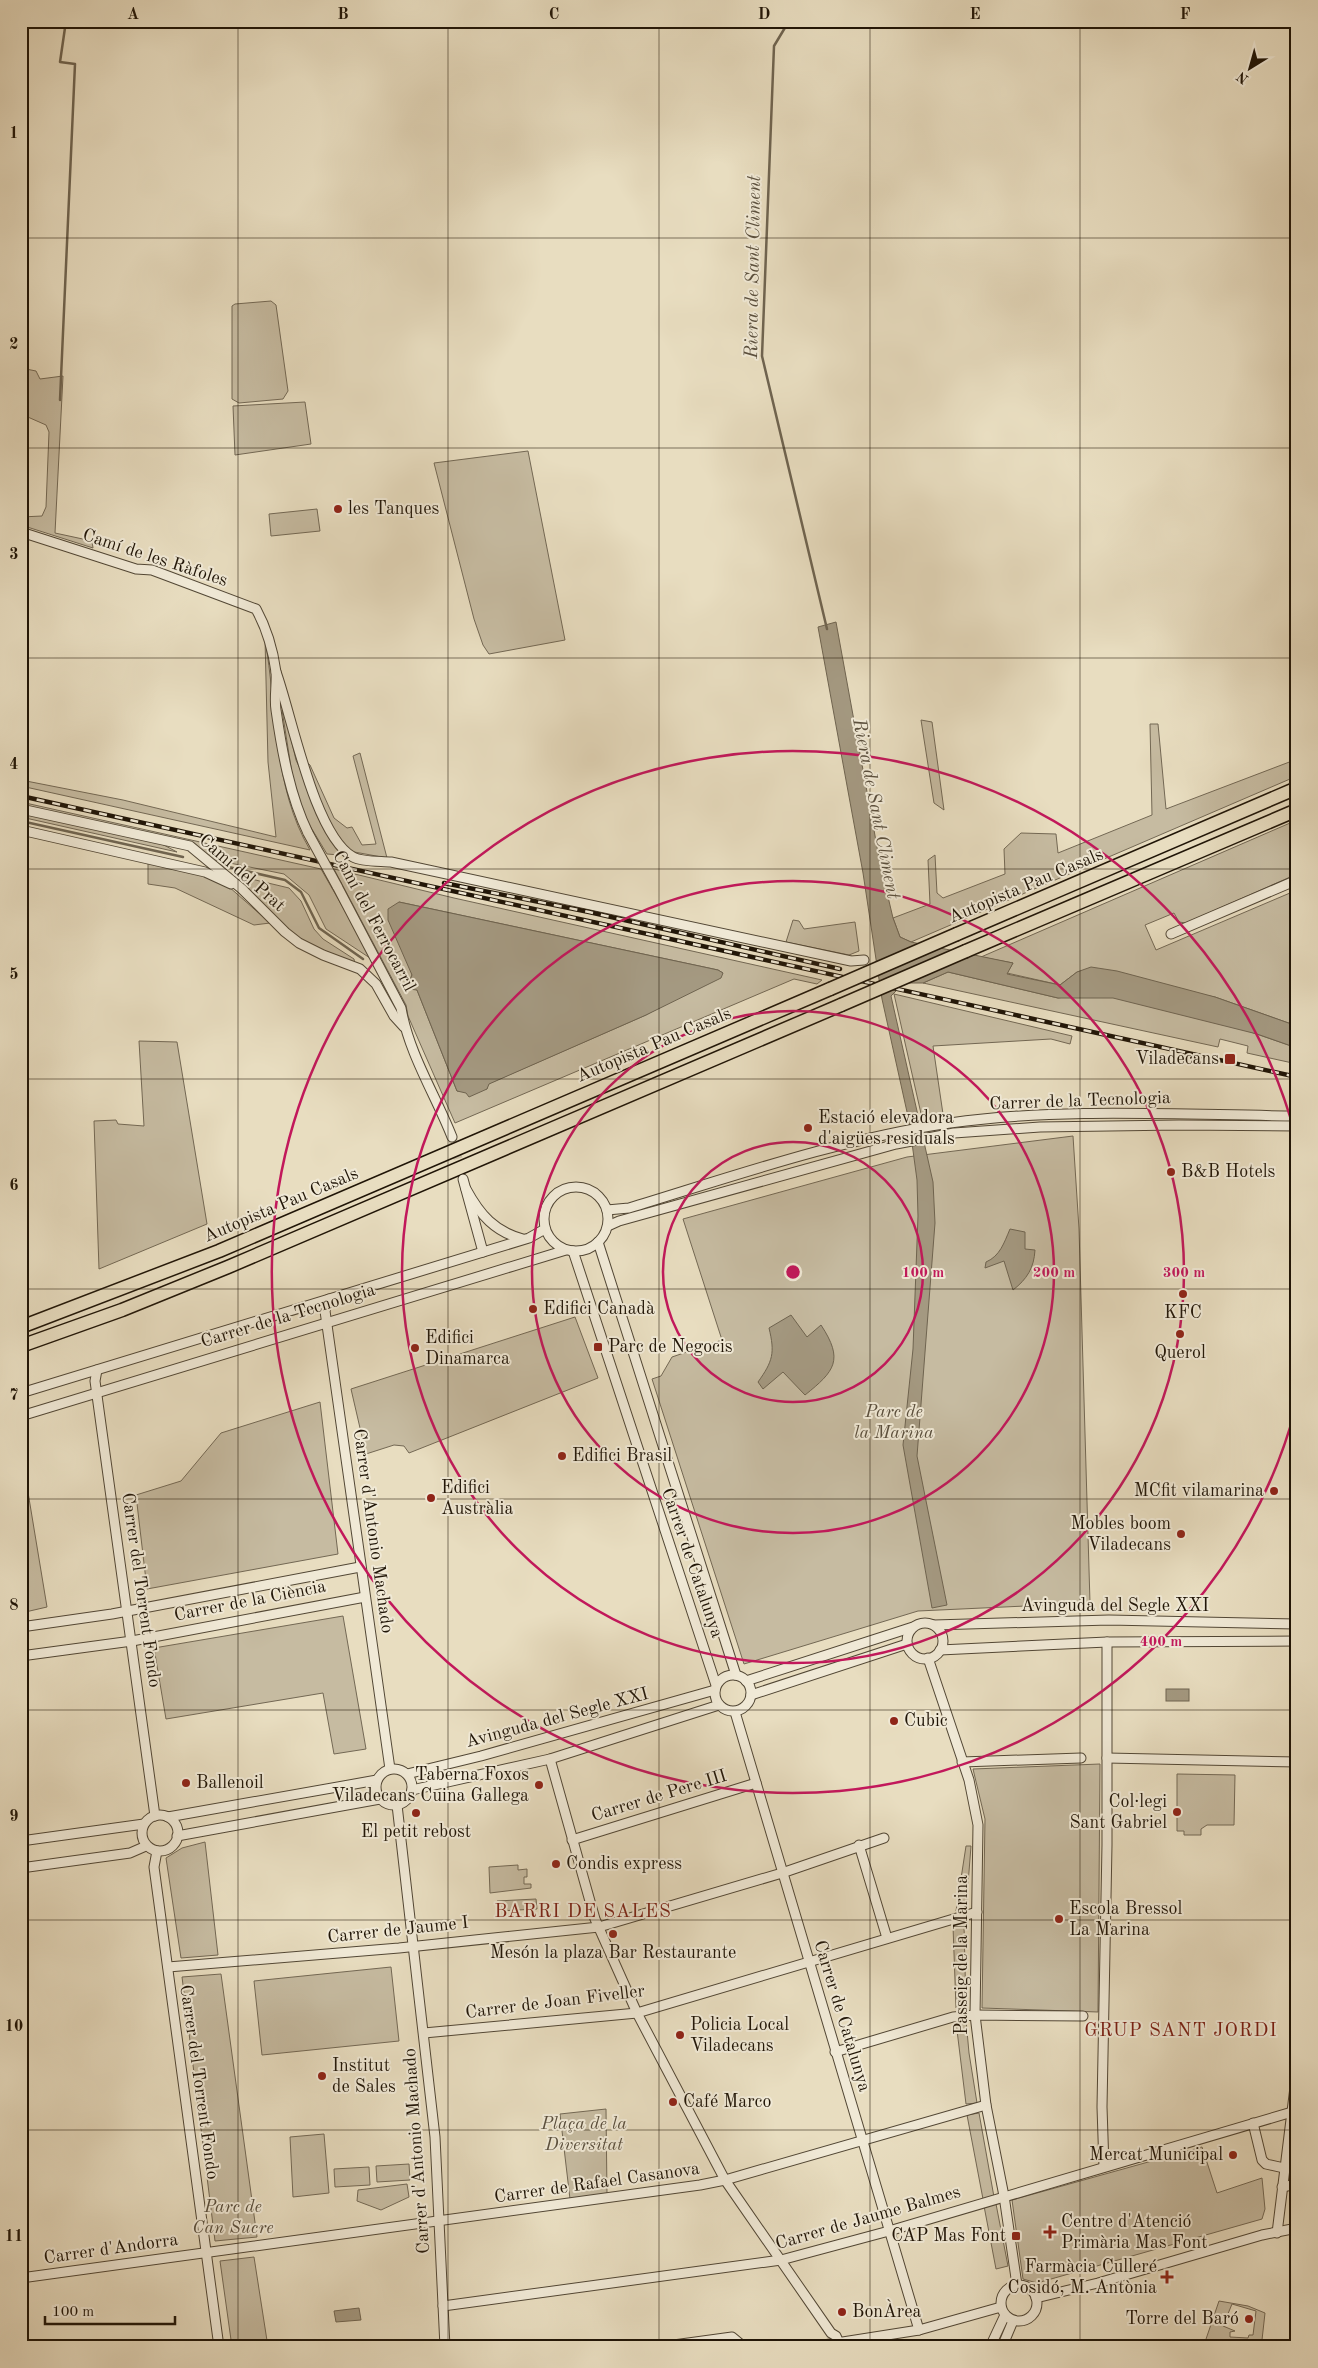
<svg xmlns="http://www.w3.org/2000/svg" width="1318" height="2368" font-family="'Old Standard TT',serif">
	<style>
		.green { fill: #c6bba1; stroke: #736854; fill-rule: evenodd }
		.water { fill: #a49981; stroke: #6f6450 }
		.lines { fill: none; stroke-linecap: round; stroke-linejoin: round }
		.stream { stroke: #6f6450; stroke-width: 2.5 }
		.minor-tunnel { stroke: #cabfa4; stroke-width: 9; stroke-dasharray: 9 4.5; stroke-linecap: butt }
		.minor-casing { stroke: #524735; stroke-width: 11 }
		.highway-casing { stroke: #201507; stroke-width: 15 }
		.minor { stroke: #f0e9d6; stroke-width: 9 }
		.highway { stroke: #e8ddc0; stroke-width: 12 }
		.rail-casing { stroke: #201507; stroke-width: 4.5 }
		.rail { stroke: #f0e9d6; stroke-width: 2.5; stroke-dasharray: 8; stroke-linecap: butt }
		.minor-bridge-casing { stroke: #524735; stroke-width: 11; stroke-linecap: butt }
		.highway-bridge-casing { stroke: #201507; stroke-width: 15; stroke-linecap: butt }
		.minor-bridge { stroke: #f0e9d6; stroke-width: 9 }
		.highway-bridge { stroke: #e8ddc0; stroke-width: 12 }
		.grid { fill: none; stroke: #201507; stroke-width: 1; stroke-opacity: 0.55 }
		.ring { fill: none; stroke: #c2185b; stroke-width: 2.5 }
		.poi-dot { fill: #8f2418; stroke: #f0e9d6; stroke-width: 2 }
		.labels { text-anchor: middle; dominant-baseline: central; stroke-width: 4; stroke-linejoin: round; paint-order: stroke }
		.poi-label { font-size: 18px; fill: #201507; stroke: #f0e9d6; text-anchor: start }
		.street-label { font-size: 18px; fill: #201507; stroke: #f0e9d6 }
		.park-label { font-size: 18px; font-style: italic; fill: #5a4f3d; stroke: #f0e9d6 }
		.water-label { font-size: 19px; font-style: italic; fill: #5b503e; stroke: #f0e9d6 }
		.neighbourhood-label { font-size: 19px; letter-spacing: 1px; fill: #7a1f14; stroke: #f0e9d6 }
		.centre { fill: #c2185b; stroke: #f0e9d6; stroke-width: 2.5 }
		.ring-label { font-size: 15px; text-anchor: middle; font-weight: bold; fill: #c2185b; stroke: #f0e9d6; stroke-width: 4; stroke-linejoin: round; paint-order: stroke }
		.neatline { fill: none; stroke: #201507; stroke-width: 2 }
		.grid-label { font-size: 16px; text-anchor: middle; font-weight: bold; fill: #201507 }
	</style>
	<rect width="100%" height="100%" fill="#e8ddc0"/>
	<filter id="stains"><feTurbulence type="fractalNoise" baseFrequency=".004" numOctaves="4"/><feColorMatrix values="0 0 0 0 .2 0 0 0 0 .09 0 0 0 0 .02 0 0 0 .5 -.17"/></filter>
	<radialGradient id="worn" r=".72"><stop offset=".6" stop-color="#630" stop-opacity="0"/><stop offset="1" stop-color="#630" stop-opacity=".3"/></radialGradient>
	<g class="green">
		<path d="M271,301L276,305L288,391L283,399L239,403L232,399V306L235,304Z"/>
		<path d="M21,368L36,371L40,379L63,376L55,533L92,541L93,548L21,525V517L42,516L46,507L49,432L46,425L21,414Z"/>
		<path d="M305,402L311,444L235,455L233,406Z"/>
		<path d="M528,451L565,640L489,654L483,645L474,619L434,463Z"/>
		<path d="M317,509L320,531L271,536L269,514Z"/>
		<path d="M265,639C277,709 273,787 310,850L21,786V780L123,800L276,837L268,762Z"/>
		<path d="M284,709L296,760L340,855L327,854L304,816L294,786L282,710Z"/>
		<path d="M1292,714H1297V776L911,942L900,937L893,918L930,904L928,860L935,855L937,893L943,898L1005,874L1004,849L1021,833L1056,834L1058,853L1152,815L1150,724H1158L1166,809L1292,761Z"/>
		<path d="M921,720L932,722L944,810L934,803Z"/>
		<path d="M360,753L387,858L349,851L343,845L320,805L303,759L310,765L334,818L347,828L352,827L362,845L376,844L353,756Z"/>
		<path d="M21,802L321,869L373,960L326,929L309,895L284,874L210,859L192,844L21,806Z"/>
		<path d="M21,812L160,843L177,852L21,817Z"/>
		<path d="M1297,820V874L1186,923L1179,922L1174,913L1145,925L1156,950L1297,890V1026L1215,997L1077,972L1060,985L1007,973L1013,963L981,957Z"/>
		<path d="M148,862L205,875L228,886L270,923L254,925L175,888L148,884Z"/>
		<path d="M334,869L454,898L822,980L817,984L794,979L455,1123L408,1016L406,1005ZM399,902L718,970L723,973L646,1015L488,1084L487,1089L457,1091L417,990L408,984L412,975Z"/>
		<path d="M226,873L289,888L301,901L314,929L323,939L354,959L355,964L316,949L289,932Z"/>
		<path d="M793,920L799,921L804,929L855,922L859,951L849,955L786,942Z"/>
		<path d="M948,972L1058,998L1105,991L1190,1011L1297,1048V1064L1247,1053L1248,1046L1220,1039L1218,1047L923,983Z"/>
		<path d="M894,994L1072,1036L1070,1044L1051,1039L933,1046L943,1114L922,1118Z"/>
		<path d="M139,1041L177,1042L207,1224L99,1269L94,1121L116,1120L118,1124L144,1126Z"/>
		<path d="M1073,1136L1079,1229L1090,1603L918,1611L744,1664L652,1379L661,1376L672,1357L722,1340L683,1219L907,1157Z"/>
		<path d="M575,1317L598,1378L409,1453L404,1446L394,1445L366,1454L351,1389Z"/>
		<path d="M320,1402L338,1554L147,1589L136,1495L181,1481L221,1433Z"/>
		<path d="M21,1450L47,1607L21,1613Z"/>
		<path d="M343,1616L366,1749L334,1754L323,1693L166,1719L154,1648Z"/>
		<path d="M1100,1764L1098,2012L982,2008L985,1819L973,1769Z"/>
		<path d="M1177,1774L1235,1775L1234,1825H1207L1201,1829V1835H1184V1831H1177Z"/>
		<path d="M205,1842L218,1955L181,1958L166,1858L182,1848Z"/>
		<path d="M966,1846H971L966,1910L956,1911Z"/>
		<path d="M518,1865V1870L527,1869V1877H524V1884H531V1888L490,1893L489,1867Z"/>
		<path d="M536,1899L537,1909L498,1911L497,1901Z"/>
		<path d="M964,1925L966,2008H956L953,1926Z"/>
		<path d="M391,1967L399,2041L262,2055L254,1981Z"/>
		<path d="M221,1974L257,2237L215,2241L182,1977Z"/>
		<path d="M966,2020L969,2053L977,2103L966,2104L956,2022Z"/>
		<path d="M606,2109L607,2195L570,2199L560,2114Z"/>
		<path d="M979,2113L994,2197L983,2199L967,2115Z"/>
		<path d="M324,2134L329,2193L293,2197L290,2137Z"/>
		<path d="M1202,2147L1217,2193L1262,2178L1265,2209L1262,2219L1037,2283L1023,2279L1012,2200Z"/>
		<path d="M409,2164L410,2180L377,2182L376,2166Z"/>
		<path d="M369,2167L370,2185L335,2187L334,2169Z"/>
		<path d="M407,2184L409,2197L381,2210L357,2201L358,2190Z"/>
		<path d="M996,2204L1008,2266L996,2269L984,2206Z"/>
		<path d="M254,2257L268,2347H232L220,2261Z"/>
		<path d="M1219,2301L1248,2306L1265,2313L1262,2340L1205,2342ZM1232,2304L1256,2311L1253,2335H1249L1248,2338L1230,2337V2332L1235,2331L1223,2326Z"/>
	</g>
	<g class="water">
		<path d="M836,622L880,863L893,918L900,937L911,942L1013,963L1007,974L1060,985L1077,972L1091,967L1117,971L1215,997L1297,1026V1048L1257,1034L1113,998H1058L948,972L923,983H904L891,996L933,1182L935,1223L917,1456L947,1605L932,1608L903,1445L913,1349L918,1216L917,1180L909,1121L882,999L863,873L818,627Z"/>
		<path d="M399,902L718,970L723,973L721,978L646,1015L489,1084L487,1089L469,1097L466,1093L457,1091L417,990L409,989L408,984L412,975L388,920V909Z"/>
		<path d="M1010,1229L1025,1232V1249L1035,1250C1034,1268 1027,1279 1013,1290L1004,1261L985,1268L986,1262C1000,1256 1004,1243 1010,1229Z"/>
		<path d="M791,1315L807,1337L821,1325C844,1360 835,1371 805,1395L783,1372L763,1389L758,1382C773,1361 775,1353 769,1328Z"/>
		<rect x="1166" y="1689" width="23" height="12"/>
		<path d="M359,2308L361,2320L336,2322L334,2311Z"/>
	</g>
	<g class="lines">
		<g class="stream">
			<path d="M789,21L774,46L762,356L827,629"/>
			<path d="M60,400L75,64L60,62L66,21"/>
			<path d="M21,821L183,857"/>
			<path d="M220,865L285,880L301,892L319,928L363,959"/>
		</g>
		<path class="minor-tunnel" d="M452,1137L462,1173"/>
		<g class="minor-casing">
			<g id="minor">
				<path d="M21,532L136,569L152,570L256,609C267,629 273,650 276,672C277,684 274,698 276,710C282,752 290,796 308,833"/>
				<path d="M276,672C292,716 314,835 353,857C362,862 380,861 391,862L851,961L864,960"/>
				<path d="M21,809L190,846L242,889L285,932L299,943L323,955L360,969L376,984L394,1016L404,1027"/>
				<path d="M21,830L205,872L231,884"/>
				<path d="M337,886L401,1008C409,1054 435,1094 452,1137"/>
				<path d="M1171,934L1297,880"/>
				<path d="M463,1179L483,1252"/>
				<circle cx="576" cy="1219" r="32"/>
				<path d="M466,1189C480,1215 495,1232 523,1239"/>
				<path d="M607,1210L629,1208C734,1176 840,1139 950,1123C1064,1107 1182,1115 1297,1116"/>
				<path d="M608,1226L619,1221L896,1144L954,1133L1040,1127L1179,1125L1297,1126"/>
				<path d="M598,1242L736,1675"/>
				<path d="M573,1251L716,1685"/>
				<path d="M329,1299L325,1311L390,1769"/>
				<path d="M97,1370L95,1381L155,1816"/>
				<path d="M21,1393L529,1238L545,1229"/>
				<path d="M21,1416L566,1250"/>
				<circle cx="925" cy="1641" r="18"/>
				<path d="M934,1625L1109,1620L1297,1624"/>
				<path d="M21,1627L112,1614L360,1567"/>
				<path d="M940,1650L1107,1642L1297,1641"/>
				<path d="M21,1656L132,1641L365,1597"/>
				<path d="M928,1658L969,1780L978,1825L975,2015L986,2105L1004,2196L1017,2285"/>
				<circle cx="733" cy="1693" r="18"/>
				<path d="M746,1681L913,1627"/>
				<path d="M751,1695L907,1644"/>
				<path d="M735,1712L919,2330"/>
				<path d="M1107,1758L1297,1762"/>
				<path d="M550,1759L595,1919L637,2013L725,2180L831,2333L836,2336L841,2347"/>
				<path d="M962,1762L1081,1758"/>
				<circle cx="394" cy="1787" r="18"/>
				<path d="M407,1774L481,1756L715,1690"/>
				<path d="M412,1790L550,1759L719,1705"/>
				<path d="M397,1805L435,2137L445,2347"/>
				<circle cx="160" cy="1833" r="18"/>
				<path d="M168,1817L377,1780"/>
				<path d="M177,1836L380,1799"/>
				<path d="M572,1840L756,1783"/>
				<path d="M21,1841L144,1824"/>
				<path d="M859,1845L887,1938"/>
				<path d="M157,1851L154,1867L219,2347"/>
				<path d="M21,1868L130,1853L146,1846"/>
				<path d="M168,1967L399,1948L599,1927L782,1873L884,1838"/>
				<path d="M424,2033L637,2013L977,1912"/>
				<path d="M835,2052L953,2017L975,2015L1083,2016"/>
				<path d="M1253,2123L1262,2160L1266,2164L1284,2168"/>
				<path d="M1104,2167L1102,2107L1107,1845V1642"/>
				<path d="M1282,2187L1297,2184"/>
				<path d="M1277,2233L1297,2071"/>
				<path d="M21,2278L700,2185L725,2180L986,2105"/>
				<circle cx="1019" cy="2303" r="18"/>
				<path d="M1036,2298L1098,2283L1262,2235L1297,2228"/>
				<path d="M443,2306L781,2260L889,2231L1292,2112"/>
				<path d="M659,2347L732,2337L744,2347"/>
				<path d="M811,2347L919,2330L1001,2307"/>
				<path d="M990,2347L1005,2315"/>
				<path d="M1002,2347L1013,2321"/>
			</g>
		</g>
		<g class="highway-casing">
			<g id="highway">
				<path d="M957,934L1297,788"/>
				<path d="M966,951L1297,810"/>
				<path d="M21,1327L219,1251L830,989"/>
				<path d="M21,1346L122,1310L228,1267L841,1005"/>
			</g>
		</g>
		<use href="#minor" class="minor"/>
		<use href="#highway" class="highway"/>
		<g class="rail-casing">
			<g id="rail">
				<path d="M21,796L1297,1077"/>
				<path d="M444,883L589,912L840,969"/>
			</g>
		</g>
		<use href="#rail" class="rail"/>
		<g class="minor-bridge-casing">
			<path id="minor-bridge" d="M308,833L337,886"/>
		</g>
		<g class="highway-bridge-casing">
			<g id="highway-bridge">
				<path d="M830,989L957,934"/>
				<path d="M841,1005L966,951"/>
			</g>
		</g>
		<use href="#minor-bridge" class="minor-bridge"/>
		<use href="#highway-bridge" class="highway-bridge"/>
	</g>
	<path class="grid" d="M238,21V2347M448,21V2347M659,21V2347M870,21V2347M1080,21V2347M21,238H1297M21,448H1297M21,658H1297M21,869H1297M21,1079H1297M21,1289H1297M21,1499H1297M21,1710H1297M21,1920H1297M21,2130H1297"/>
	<g class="ring">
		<circle cx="793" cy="1272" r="130"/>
		<circle cx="793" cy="1272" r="261"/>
		<circle cx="793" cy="1272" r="391"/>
		<path d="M1296 1407A521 521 0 1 1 1296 1137"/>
	</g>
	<g class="poi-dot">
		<circle cx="338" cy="509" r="5"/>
		<rect x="1224" y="1053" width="12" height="12" rx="2.5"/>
		<circle cx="808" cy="1128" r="5"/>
		<circle cx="1171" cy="1172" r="5"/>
		<circle cx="1183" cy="1294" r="5"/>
		<circle cx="533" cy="1309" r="5"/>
		<circle cx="1180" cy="1334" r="5"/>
		<rect x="593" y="1342" width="10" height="10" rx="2.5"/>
		<circle cx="415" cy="1348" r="5"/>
		<circle cx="562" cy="1456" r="5"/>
		<circle cx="1274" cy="1491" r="5"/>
		<circle cx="431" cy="1498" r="5"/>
		<circle cx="1181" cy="1534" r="5"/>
		<circle cx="894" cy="1721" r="5"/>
		<circle cx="186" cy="1783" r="5"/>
		<circle cx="539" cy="1785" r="5"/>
		<circle cx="1177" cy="1812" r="5"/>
		<circle cx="416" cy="1813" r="5"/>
		<circle cx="556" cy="1864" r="5"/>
		<circle cx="1059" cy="1919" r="5"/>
		<circle cx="613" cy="1934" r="5"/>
		<circle cx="680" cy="2035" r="5"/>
		<circle cx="322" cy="2076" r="5"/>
		<circle cx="673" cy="2102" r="5"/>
		<circle cx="1233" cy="2155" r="5"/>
		<path d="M1047.5 2224.5h5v5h5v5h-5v5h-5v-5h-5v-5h5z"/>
		<rect x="1011" y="2231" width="10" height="10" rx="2.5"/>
		<path d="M1164.5 2269.5h5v5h5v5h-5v5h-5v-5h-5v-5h5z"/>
		<circle cx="842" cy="2312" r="5"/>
		<circle cx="1249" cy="2319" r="5"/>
	</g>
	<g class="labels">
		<g class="poi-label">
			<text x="348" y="509">les Tanques</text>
			<text x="1219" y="1059" text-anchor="end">Viladecans</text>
			<text x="818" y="1118">Estació elevadora<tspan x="818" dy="21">d'aigües residuals</tspan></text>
			<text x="1181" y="1172">B&amp;B Hotels</text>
			<text x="543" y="1309">Edifici Canadà</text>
			<text x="1183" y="1313" text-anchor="middle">KFC</text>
			<text x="425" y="1338">Edifici<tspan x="425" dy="21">Dinamarca</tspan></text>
			<text x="608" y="1347">Parc de Negocis</text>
			<text x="1180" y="1353" text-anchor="middle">Querol</text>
			<text x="572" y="1456">Edifici Brasil</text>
			<text x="441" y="1488">Edifici<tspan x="441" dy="21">Austràlia</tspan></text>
			<text x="1264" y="1491" text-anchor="end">MCfit vilamarina</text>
			<text x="1171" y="1524" text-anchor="end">Mobles boom<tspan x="1171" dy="21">Viladecans</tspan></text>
			<text x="904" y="1721">Cubic</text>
			<text x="529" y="1775" text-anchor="end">Taberna Foxos<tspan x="529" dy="21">Viladecans Cuina Gallega</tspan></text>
			<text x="196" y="1783">Ballenoil</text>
			<text x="1167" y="1802" text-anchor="end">Col·legi<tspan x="1167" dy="21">Sant Gabriel</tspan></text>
			<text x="416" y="1832" text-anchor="middle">El petit rebost</text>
			<text x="566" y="1864">Condis express</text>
			<text x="1069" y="1909">Escola Bressol<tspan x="1069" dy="21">La Marina</tspan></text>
			<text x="613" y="1953" text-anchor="middle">Mesón la plaza Bar Restaurante</text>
			<text x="690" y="2025">Policia Local<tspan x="690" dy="21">Viladecans</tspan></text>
			<text x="332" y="2066">Institut<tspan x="332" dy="21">de Sales</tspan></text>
			<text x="683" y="2102">Café Marco</text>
			<text x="1223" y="2155" text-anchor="end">Mercat Municipal</text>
			<text x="1061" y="2222">Centre d'Atenció<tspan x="1061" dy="21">Primària Mas Font</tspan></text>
			<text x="1006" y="2236" text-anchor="end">CAP Mas Font</text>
			<text x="1157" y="2267" text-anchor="end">Farmàcia Culleré<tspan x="1157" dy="21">Cosidó, M. Antònia</tspan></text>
			<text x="852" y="2312">BonÀrea</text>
			<text x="1239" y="2319" text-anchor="end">Torre del Baró</text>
		</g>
		<g class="street-label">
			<text transform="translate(155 558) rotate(18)">Camí de les Ràfoles</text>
			<text transform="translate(242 873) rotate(41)">Camí del Prat</text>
			<text transform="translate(1026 886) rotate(-23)">Autopista Pau Casals</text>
			<text transform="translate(374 921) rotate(62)">Camí del Ferrocarril</text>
			<text transform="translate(654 1045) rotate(-23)">Autopista Pau Casals</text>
			<text transform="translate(1080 1101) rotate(-2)">Carrer de la Tecnologia</text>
			<text transform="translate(281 1205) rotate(-23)">Autopista Pau Casals</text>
			<text transform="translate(288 1316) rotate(-17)">Carrer de la Tecnologia</text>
			<text transform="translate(373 1531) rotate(82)">Carrer d'Antonio Machado</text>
			<text transform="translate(692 1563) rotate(71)">Carrer de Catalunya</text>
			<text transform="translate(141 1590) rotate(82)">Carrer del Torrent Fondo</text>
			<text transform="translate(250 1601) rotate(-11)">Carrer de la Ciència</text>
			<text x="1115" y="1606">Avinguda del Segle XXI</text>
			<text transform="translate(557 1718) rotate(-15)">Avinguda del Segle XXI</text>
			<text transform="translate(659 1796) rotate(-17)">Carrer de Pere III</text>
			<text transform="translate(398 1930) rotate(-6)">Carrer de Jaume I</text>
			<text transform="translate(962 1955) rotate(-90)">Passeig de la Marina</text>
			<text transform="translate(555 2002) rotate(-7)">Carrer de Joan Fiveller</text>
			<text transform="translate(842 2016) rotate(73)">Carrer de Catalunya</text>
			<text transform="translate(199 2082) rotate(82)">Carrer del Torrent Fondo</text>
			<text transform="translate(417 2151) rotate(-94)">Carrer d'Antonio Machado</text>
			<text transform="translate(597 2183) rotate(-8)">Carrer de Rafael Casanova</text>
			<text transform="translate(868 2218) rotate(-16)">Carrer de Jaume Balmes</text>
			<text transform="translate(111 2249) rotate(-8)">Carrer d'Andorra</text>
		</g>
		<g class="park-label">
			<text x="894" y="1412">Parc de<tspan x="894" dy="21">la Marina</tspan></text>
			<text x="584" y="2124">Plaça de la<tspan x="584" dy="21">Diversitat</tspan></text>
			<text x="233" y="2207">Parc de<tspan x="233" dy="21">Can Sucre</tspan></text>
		</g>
		<g class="water-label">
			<text transform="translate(754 267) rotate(-89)">Riera de Sant Climent</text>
			<text transform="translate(875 809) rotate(79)">Riera de Sant Climent</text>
		</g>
		<g class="neighbourhood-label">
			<text x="583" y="1912">BARRI DE SALES</text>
			<text x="1181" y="2031">GRUP SANT JORDI</text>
		</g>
	</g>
	<circle cx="793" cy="1272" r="8" class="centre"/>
	<g class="ring-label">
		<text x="923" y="1277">100 m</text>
		<text x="1054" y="1277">200 m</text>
		<text x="1184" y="1277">300 m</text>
		<text x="1161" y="1646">400 m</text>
	</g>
	<rect width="1318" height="2368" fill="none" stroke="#e8ddc0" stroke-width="55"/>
	<g transform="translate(1250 68) rotate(217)" stroke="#f0e9d6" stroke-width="4" paint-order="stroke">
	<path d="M0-4L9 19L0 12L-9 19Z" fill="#201507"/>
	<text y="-8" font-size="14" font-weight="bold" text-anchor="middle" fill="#201507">N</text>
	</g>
	<path d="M45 2316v8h130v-8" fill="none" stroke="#201507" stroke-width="2.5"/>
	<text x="52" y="2316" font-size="15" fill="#201507" stroke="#f0e9d6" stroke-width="4" paint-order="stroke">100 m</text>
	<rect x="28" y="28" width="1262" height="2312" class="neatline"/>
	<g class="grid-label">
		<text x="133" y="19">A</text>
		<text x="343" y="19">B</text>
		<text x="554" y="19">C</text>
		<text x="764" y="19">D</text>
		<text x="975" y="19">E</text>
		<text x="1185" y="19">F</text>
		<text x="14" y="138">1</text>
		<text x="14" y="349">2</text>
		<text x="14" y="559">3</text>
		<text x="14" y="769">4</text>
		<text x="14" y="979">5</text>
		<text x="14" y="1190">6</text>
		<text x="14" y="1400">7</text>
		<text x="14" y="1610">8</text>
		<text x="14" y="1821">9</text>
		<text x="14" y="2031">10</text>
		<text x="14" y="2241">11</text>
	</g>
	<rect width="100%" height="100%" filter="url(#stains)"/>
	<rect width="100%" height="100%" fill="url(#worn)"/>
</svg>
